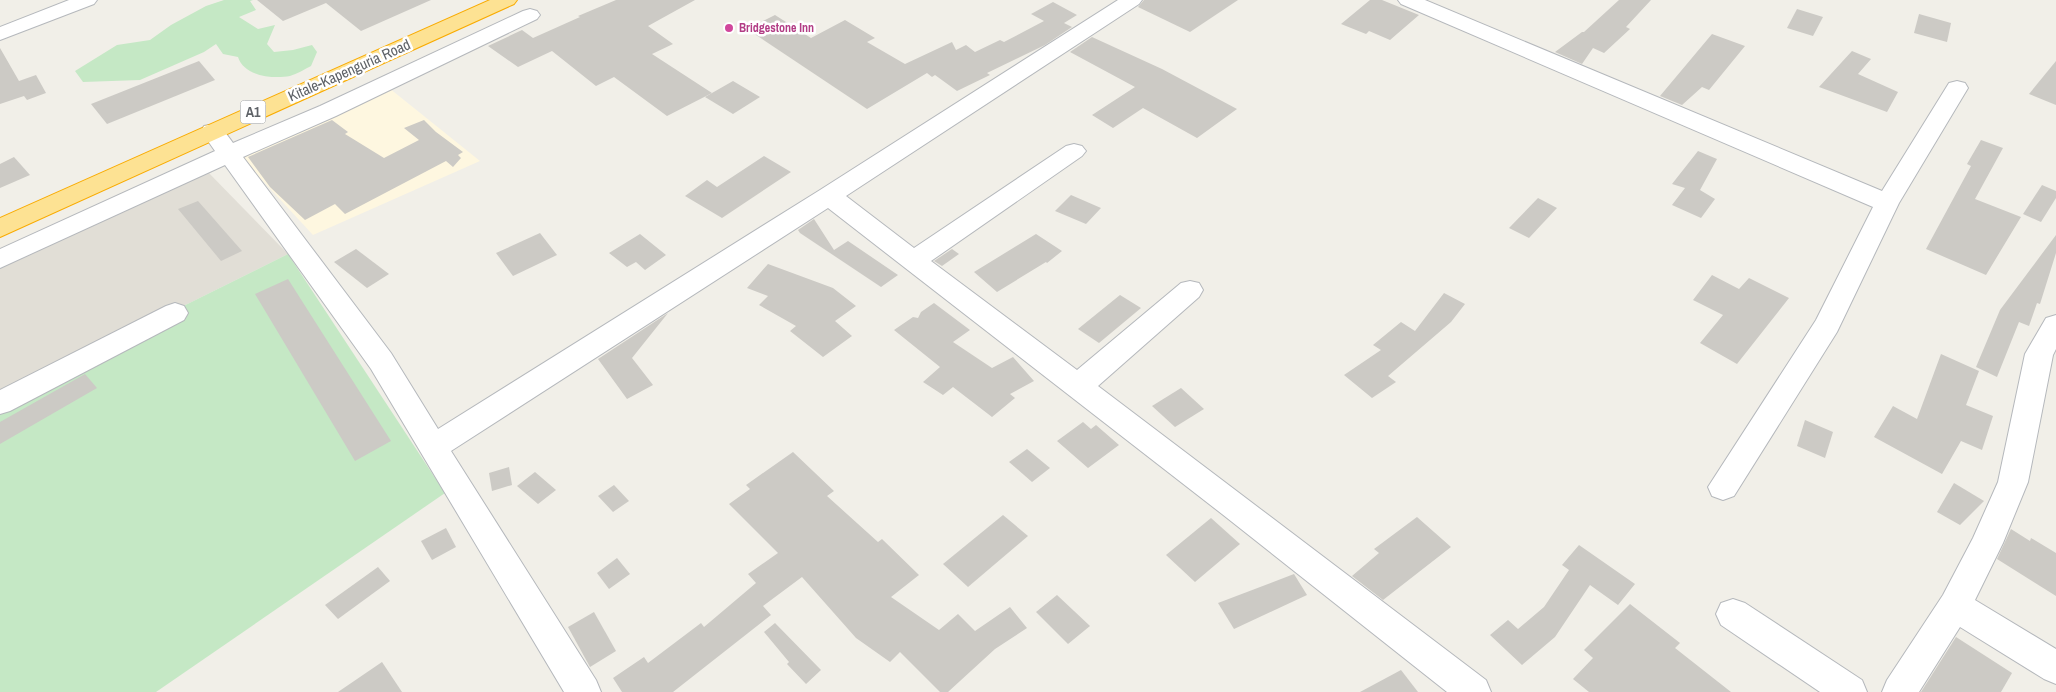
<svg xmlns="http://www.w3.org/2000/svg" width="2056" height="692" font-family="'Archivo Narrow',sans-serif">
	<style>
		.commercial { fill: #fef7e0 }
		.education { fill: #e1ded6 }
		.green { fill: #c5e8c5 }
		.building { fill: #cccac5 }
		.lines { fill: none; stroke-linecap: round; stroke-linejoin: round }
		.minor-casing { stroke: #b5b8bc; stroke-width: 2 }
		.highway-casing { stroke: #f9ab00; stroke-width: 2 }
		.minor { fill: #fff; fill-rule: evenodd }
		.highway { fill: #fde293; fill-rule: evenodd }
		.hotel-dot { fill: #d1479c; stroke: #fff; stroke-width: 2 }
		.labels { text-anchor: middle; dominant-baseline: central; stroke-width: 5; stroke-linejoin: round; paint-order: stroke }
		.far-hotel-label { font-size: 12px; font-weight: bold; fill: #b23c85; stroke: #fff; text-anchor: start }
		.shield { fill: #fff; stroke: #8f9295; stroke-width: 1 }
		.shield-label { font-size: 14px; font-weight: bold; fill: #5f6368 }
		.street-label { font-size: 15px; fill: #5f6368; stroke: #fff }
	</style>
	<rect width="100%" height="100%" fill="#f1efe8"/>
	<path class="commercial" d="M389,88L480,161L313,235L238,154Z"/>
	<path class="education" d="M205,169L288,254L0,397V267Z"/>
	<g class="green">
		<path d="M224,0H253L250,1L256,10L239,17L258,29L275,25L267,44L274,52L293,50L312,45L317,52L311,66C305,69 297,74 290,76C272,79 244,76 238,57L223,54L216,44L204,52L140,80L83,82L75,71L117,45L150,40L171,25L206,6Z"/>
		<path d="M288,254L445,493L156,692H0V397Z"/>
	</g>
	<g class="building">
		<path d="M257,0H431L361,31L326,3L283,21Z"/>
		<path d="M616,0H695L648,26L673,44L652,54L712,93L667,116L614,77L596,86L552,51L518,67L488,46L522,30L533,38L580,17L578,16Z"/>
		<path d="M1144,0H1238L1190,32L1138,7Z"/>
		<path d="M1370,0H1382L1419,15L1390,40L1369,31L1366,34L1341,24Z"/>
		<path d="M1619,0H1651L1626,27L1630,29L1604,53L1593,48L1582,64L1555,52L1582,32H1584Z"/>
		<path d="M1053,2L1077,15L1064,23L1072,27L1045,45L987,73L990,75L957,91L935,75L932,77L927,73L867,109L747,29L775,15L811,38L845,20L875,38L867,42L905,64L952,42L956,50L966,45L975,52L1000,40L1004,42L1044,21L1031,14Z"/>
		<path d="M1797,9L1823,17L1813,36L1787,28Z"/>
		<path d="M1919,14L1951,23L1947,42L1914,33Z"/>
		<path d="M1712,34L1745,46L1709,90L1702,87L1682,105L1660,96Z"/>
		<path d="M1092,37L1162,69L1237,109L1197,138L1143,108L1113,128L1092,115L1135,87L1070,52Z"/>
		<path d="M0,48L19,81L36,75L46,93L27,100L24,96L0,104Z"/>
		<path d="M1852,51L1871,59L1858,74L1898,92L1887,112L1819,87Z"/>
		<path d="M199,61L215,80L107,124L91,104Z"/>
		<path d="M2056,61V105L2029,94Z"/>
		<path d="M733,81L760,97L733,114L705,97Z"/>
		<path d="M332,120L348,132L345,134L384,158L419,140L404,128L424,120L436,132L463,152L458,155L461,158L453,167L446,161L345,214L335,204L305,220L270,187L248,157Z"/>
		<path d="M1981,140L2003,148L1975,199L2021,217L1986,275L1926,249L1971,166L1967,164Z"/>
		<path d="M1698,151L1717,159L1700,190L1715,199L1701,218L1672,205L1685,188L1672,184Z"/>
		<path d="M764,156L791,172L722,218L685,196L707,180L717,187Z"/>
		<path d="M14,157L30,175L0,188V164Z"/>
		<path d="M2042,185L2056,191V198L2041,222L2023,214Z"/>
		<path d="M1071,195L1101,208L1086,224L1055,211Z"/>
		<path d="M1538,198L1557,208L1529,238L1509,228Z"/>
		<path d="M198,201L242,251L221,261L178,209Z"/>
		<path d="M814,219L834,250L848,241L898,275L881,287L800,233L798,230Z"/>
		<path d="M540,233L557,255L513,276L496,253Z"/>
		<path d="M640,234L666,255L645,270L636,262L627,267L609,253Z"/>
		<path d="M1036,234L1062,251L1047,263L1046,262L997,292L974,272Z"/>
		<path d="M2056,235V253L2040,304L2037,303L2029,326L2019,322L1997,377L1976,367L2000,310Z"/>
		<path d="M356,249L389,274L367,288L334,262Z"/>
		<path d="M952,249L959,254L942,266L934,261Z"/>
		<path d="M768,264L833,288L856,306L835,321L852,336L823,357L790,331L796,326L759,305L768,296L747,288Z"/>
		<path d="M1712,275L1739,289L1749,278L1789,298L1737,364L1700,343L1723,315L1693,300Z"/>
		<path d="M288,279L391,441L355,461L255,294Z"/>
		<path d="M1444,293L1465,304L1451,322L1388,376L1396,382L1372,398L1344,375L1381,350L1373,345L1401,322L1415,331Z"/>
		<path d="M1120,295L1141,308L1099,343L1078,329Z"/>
		<path d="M934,303L970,330L953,342L992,368L1013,357L1034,381L1010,394L1015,398L992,417L953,387L943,395L923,382L940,367L894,330L913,317L918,318L921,312Z"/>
		<path d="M668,313L632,358L653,385L627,399L598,359Z"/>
		<path d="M1941,354L1979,371L1966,405L1993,416L1982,450L1961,441L1942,474L1874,437L1893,406L1917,419Z"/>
		<path d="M85,374L97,388L0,444V422Z"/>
		<path d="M1181,388L1204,409L1175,427L1152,406Z"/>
		<path d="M1805,420L1833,432L1825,458L1797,446Z"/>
		<path d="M1083,422L1091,429L1096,425L1119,445L1088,468L1057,441Z"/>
		<path d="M1027,449L1050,468L1032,482L1009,462Z"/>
		<path d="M793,452L834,491L827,496L878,542L882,539L919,575L891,597L939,630L958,614L975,631L1010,607L1027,628L995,649L948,692H940L900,652L890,662L856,638L802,577L763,606L771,615L673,692H622L613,678L644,657L648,663L701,623L704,627L756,583L748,574L778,553L729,504L750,489L746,485Z"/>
		<path d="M509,467L512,485L492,491L489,473Z"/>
		<path d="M535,472L556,490L538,504L517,486Z"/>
		<path d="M1954,483L1984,501L1960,525L1937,512Z"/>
		<path d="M614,485L629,501L613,512L598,496Z"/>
		<path d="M1003,515L1028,536L968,587L943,564Z"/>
		<path d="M1417,517L1451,547L1383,600L1352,576L1379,553L1374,549Z"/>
		<path d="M1211,518L1240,544L1195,582L1166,555Z"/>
		<path d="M446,528L456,547L432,560L421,541Z"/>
		<path d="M2011,529L2030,541L2031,538L2056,553V596L1997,559Z"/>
		<path d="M1579,545L1635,584L1618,605L1590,585L1555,637L1522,665L1490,635L1508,620L1518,629L1544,607L1569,570L1562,565Z"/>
		<path d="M617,558L630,574L609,589L597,573Z"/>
		<path d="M378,567L390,581L338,619L325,605Z"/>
		<path d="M1294,574L1307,595L1234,629L1218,603Z"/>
		<path d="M1057,595L1090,626L1068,644L1036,612Z"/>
		<path d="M1630,604L1680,643L1675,648L1731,692H1589L1573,679L1593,658L1584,650Z"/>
		<path d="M594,612L616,651L590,667L568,627Z"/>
		<path d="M775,623L821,670L806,684L787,664L789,662L764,632Z"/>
		<path d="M1956,637L2012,673L2001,692H1921Z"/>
		<path d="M382,662L402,692H338Z"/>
		<path d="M1401,670L1418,692H1360Z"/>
	</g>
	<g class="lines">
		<g class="minor-casing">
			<g id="minor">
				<path d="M69,0H97L94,4L0,40V27Z"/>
				<path d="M1118,0H1142L1139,4L846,196L914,248L1066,146L1074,144L1082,146L1086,151L1082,156L931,261L1077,370L1181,283L1190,281L1199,283L1203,290L1199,297L1098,386L1486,680L1491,692H1447L1222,514L828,208L451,451L596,680L601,692H564L371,369L225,165L0,268V249L215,151L201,131L204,126C220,122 224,131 233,143L320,106L523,11L530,9L537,11L540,15L537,19L336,116L243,157L391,353L438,429L820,190Z"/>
				<path d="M1398,0H1425L1882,191L1949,83L1957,81L1965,83L1968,88L1899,203L1837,332L1734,496L1723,500L1712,496L1708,487L1816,320L1873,207L1401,4Z"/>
				<path d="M175,303L184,306L188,313L184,320L10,411L0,414V390L166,306Z"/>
				<path d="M2056,315V349L2053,355L2028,482L2003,543L1975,600L2056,649V684L2044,679L1960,627L1919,692H1882L1887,680L1943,595L1973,538L1998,482L2025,354L2046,318Z"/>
				<path d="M1733,599L1745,603L1862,680L1867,692H1820L1721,625L1716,614L1721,603Z"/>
			</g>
		</g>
		<g class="highway-casing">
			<path id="highway" d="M490,0H517L514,4L0,237V218Z"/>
		</g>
		<use href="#minor" class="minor"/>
		<use href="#highway" class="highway"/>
	</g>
	<circle class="hotel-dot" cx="729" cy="28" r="5"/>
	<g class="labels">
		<g class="far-hotel-label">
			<text x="739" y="28">Bridgestone Inn</text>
		</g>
		<rect class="shield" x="240.5" y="100.5" width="25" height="23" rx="4"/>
		<g class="shield-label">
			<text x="253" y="112">A1</text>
		</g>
		<g class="street-label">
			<text transform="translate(349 70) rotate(-24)">Kitale-Kapenguria Road</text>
		</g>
	</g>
</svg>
